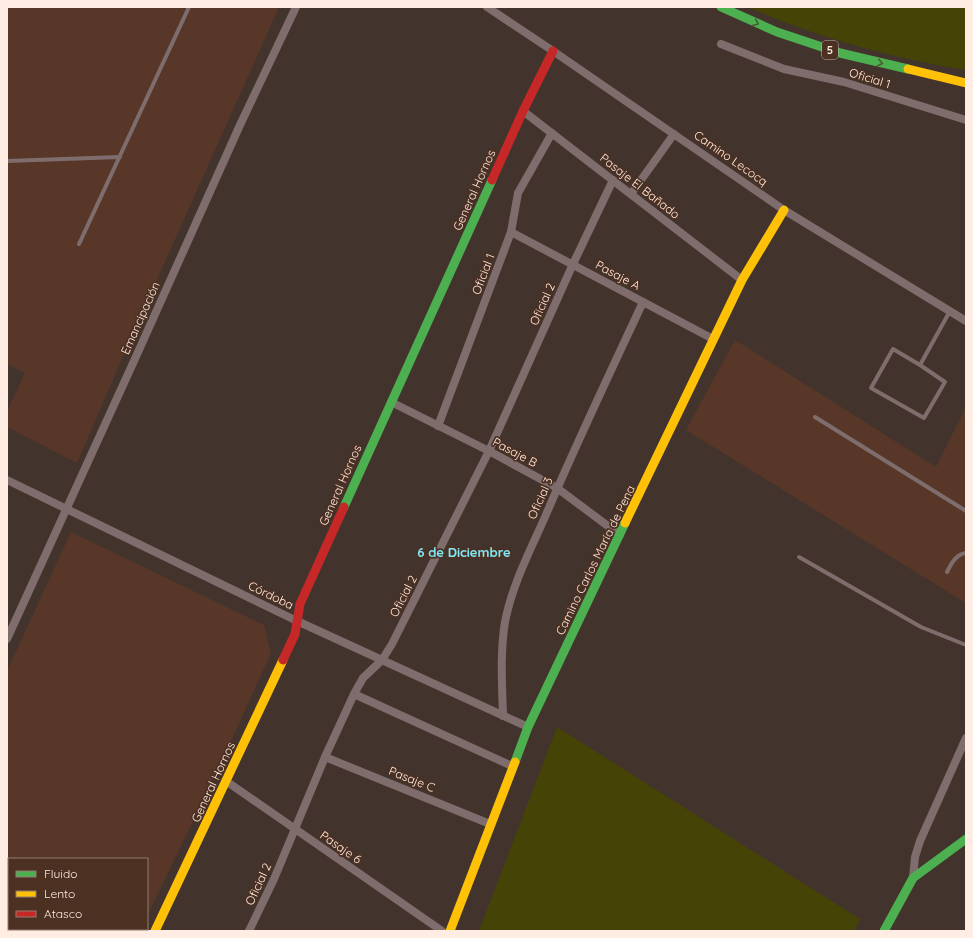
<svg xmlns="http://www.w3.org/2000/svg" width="973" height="938" font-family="Quicksand,sans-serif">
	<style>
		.built { fill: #583728 }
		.green { fill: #454406 }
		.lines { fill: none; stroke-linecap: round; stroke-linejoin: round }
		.lane { stroke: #7e6d6c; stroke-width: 4 }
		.street { stroke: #7e6d6c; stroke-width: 8 }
		.fast { stroke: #4caf50; stroke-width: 9 }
		.slow { stroke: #ffc107; stroke-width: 9 }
		.jam { stroke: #c62828; stroke-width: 9 }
		.oneway { stroke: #4c5c32 }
		.labels { text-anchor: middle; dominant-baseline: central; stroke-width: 3.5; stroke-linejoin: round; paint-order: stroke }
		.shield { fill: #4c3022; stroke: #c9b4a9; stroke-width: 1 }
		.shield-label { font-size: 11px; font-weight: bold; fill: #ffece3 }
		.street-label { font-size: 12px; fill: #ffece3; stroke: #4c3022 }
		.neighbourhood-label { font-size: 13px; font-weight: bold; fill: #7fe8f7; stroke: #4c3022 }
	</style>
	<rect width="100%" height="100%" fill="#42342c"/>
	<g class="built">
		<path d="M7,7H279L125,351L77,463L7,427V411L25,373L7,364Z"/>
		<path d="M735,340L936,467L966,407V603L686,430Z"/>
		<path d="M71,532L264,625L271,653L215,776L147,916V859H9V929H141L140,931H7V671Z"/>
	</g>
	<g class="green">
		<path d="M747,7H966V70C890,58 817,37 747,7Z"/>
		<path d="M557,727L860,919L854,931H479Z"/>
	</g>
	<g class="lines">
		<g class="lane">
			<path d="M7,161L120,157"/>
			<path d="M79,244L189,7"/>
			<path d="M893,349L920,365L945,382L924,418L871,388Z"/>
			<path d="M920,365L950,311"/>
			<path d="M815,417L966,511"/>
			<path d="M799,557L921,627L966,645"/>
			<path d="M947,572C951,564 956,554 966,553"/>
		</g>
		<g class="street">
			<path d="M487,7L553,51L784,210L966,321"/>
			<path d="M721,44L784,69L844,82L966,120"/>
			<path d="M523,111L742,280"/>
			<path d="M631,194L674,134"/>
			<path d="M511,232L713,339"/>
			<path d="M391,402L489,451L557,488L620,535"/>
			<path d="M438,426L511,232L518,193L552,133"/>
			<path d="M7,480L297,621L528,727"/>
			<path d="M7,639L134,361L240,125L296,7"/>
			<path d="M354,694L512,766"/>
			<path d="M503,716C502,684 500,653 505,622C512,585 530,551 545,517C576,444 610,373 643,302"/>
			<path d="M325,757L490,824"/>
			<path d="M226,781L442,931"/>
			<path d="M913,878L915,857L920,841L966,738"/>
			<path d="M249,931L274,879L325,757L354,694L363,678L382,660L392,644L489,451L573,264L613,180"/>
		</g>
		<g class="fast">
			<path d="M721,7L777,32L840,53L908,69"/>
			<path d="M344,507L492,180"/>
			<path d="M515,762L528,727L625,523"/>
			<path d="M884,931L913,878L966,839"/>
		</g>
		<g class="slow">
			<path d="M908,69L966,83"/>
			<path d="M625,523L742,280L784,210"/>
			<path d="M155,931L283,660"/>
			<path d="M450,931L515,762"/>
		</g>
		<g class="jam">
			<path d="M492,180L523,111L553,51"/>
			<path d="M283,660L295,634L300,604L344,507"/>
		</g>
	</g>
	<defs><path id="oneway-chevron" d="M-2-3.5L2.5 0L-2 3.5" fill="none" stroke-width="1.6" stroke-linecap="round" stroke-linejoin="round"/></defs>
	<g class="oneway">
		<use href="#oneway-chevron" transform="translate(756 23) rotate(23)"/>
		<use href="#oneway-chevron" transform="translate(880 63) rotate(13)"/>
	</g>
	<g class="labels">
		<rect class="shield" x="822" y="41" width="16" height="18" rx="3"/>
		<g class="shield-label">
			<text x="830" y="50">5</text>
		</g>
		<g class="street-label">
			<text transform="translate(870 78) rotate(17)">Oficial 1</text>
			<text transform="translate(731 158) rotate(35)">Camino Lecocq</text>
			<text transform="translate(640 186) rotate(38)">Pasaje El Bañado</text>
			<text transform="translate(474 190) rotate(-66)">General Hornos</text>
			<text transform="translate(483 274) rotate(-69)">Oficial 1</text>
			<text transform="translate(618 275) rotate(28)">Pasaje A</text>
			<text transform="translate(542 304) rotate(-66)">Oficial 2</text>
			<text transform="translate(140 318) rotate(-66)">Emancipación</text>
			<text transform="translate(515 452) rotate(28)">Pasaje B</text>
			<text transform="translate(340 485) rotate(-66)">General Hornos</text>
			<text transform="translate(540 498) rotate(-66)">Oficial 3</text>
			<text transform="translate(595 560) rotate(-64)">Camino Carlos María de Pena</text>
			<text transform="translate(271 595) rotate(26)">Córdoba</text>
			<text transform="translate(403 596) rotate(-63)">Oficial 2</text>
			<text transform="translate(412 779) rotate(22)">Pasaje C</text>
			<text transform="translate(213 782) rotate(-65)">General Hornos</text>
			<text transform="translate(341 847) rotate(35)">Pasaje 6</text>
			<text transform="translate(258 884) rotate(-65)">Oficial 2</text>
		</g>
		<g class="neighbourhood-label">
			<text x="464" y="552">6 de Diciembre</text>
		</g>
	</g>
	<rect width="973" height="938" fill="none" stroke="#ffece3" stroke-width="16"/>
	<rect x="8" y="858" width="140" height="72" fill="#4c3022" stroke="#947b6f"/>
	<rect x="16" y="871" width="20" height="6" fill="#4caf50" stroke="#947b6f"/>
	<text x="44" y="878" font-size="12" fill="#ffece3">Fluido</text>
	<rect x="16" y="891" width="20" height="6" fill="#ffc107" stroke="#947b6f"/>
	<text x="44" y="898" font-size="12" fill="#ffece3">Lento</text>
	<rect x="16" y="911" width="20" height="6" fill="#c62828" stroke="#947b6f"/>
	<text x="44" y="918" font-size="12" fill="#ffece3">Atasco</text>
</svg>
